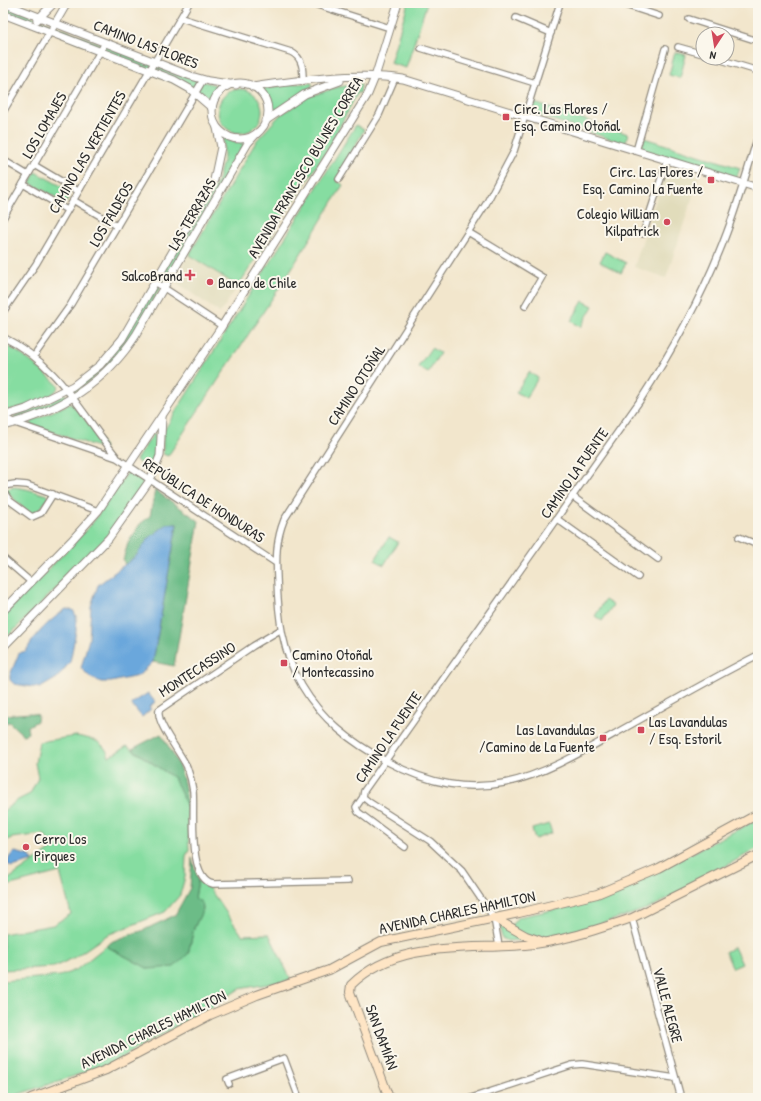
<svg xmlns="http://www.w3.org/2000/svg" width="761" height="1101" font-family="'Patrick Hand',sans-serif">
	<style>
		.built { fill: #e1dcbb }
		.green { fill: #86dda1; stroke: #588466 }
		.forest { fill: #6cbc87; stroke: #4c7459 }
		.water { fill: #6aa7dc; stroke: #4a6984 }
		.lines { fill: none; stroke-linecap: round; stroke-linejoin: round }
		.minor-casing { stroke: #8e887c; stroke-width: 8 }
		.tertiary-casing { stroke: #8e887c; stroke-width: 9 }
		.secondary-casing { stroke: #8e887c; stroke-width: 10 }
		.minor { stroke: #fff; stroke-width: 5.5 }
		.tertiary { stroke: #fff; stroke-width: 7 }
		.secondary { stroke: #fee5c5; stroke-width: 8 }
		.poi-dot { fill: #d1495b; stroke: #fbf7ec; stroke-width: 1.5 }
		.labels { text-anchor: middle; dominant-baseline: central; stroke-width: 4; stroke-linejoin: round; paint-order: stroke }
		.street-label { font-size: 15px; fill: #2b2b2b; stroke: #fbf7ec }
		.poi-label { font-size: 15px; fill: #2b2b2b; stroke: #fbf7ec; text-anchor: start }
	</style>
	<rect width="100%" height="100%" fill="#fbf7ec"/>
	<filter id="ink" filterUnits="userSpaceOnUse"><feTurbulence type="fractalNoise" baseFrequency=".025" numOctaves="2"/><feDisplacementMap in="SourceGraphic" scale="8" xChannelSelector="R" yChannelSelector="G"/><feConvolveMatrix kernelMatrix="1 2 1 2 8 2 1 2 1" color-interpolation-filters="sRGB"/></filter>
	<filter id="wash" filterUnits="userSpaceOnUse"><feTurbulence type="fractalNoise" baseFrequency=".012" numOctaves="4" result="noise"/><feDisplacementMap in="SourceGraphic" scale="16" xChannelSelector="R" yChannelSelector="G"/><feGaussianBlur stdDeviation="0.9" result="paint"/><feColorMatrix in="noise" values="0 0 0 0 0 0 0 0 0 0 0 0 0 0 0 0 0 1.4 0 .05"/><feComposite in="paint" operator="in"/></filter>
	<g filter="url(#wash)">
		<rect width="100%" height="100%" fill="#f2e6cc"/>
		<g class="built">
			<path d="M667,166L699,177L666,278L634,267Z"/>
			<path d="M189,255L238,286L220,313L174,281Z"/>
		</g>
		<g class="green">
			<path d="M408,3H427L406,68L390,63Z"/>
			<path d="M3,5L176,74L219,86V89L213,96L212,103L201,94L3,10Z"/>
			<path d="M675,52L686,55L680,78L669,75Z"/>
			<path d="M312,83V87L271,113L270,102L261,89L290,84Z"/>
			<path d="M361,84L360,94L358,92L329,147L238,286L189,255L257,140L280,115L308,97L338,87Z"/>
			<circle cx="240" cy="111" r="22"/>
			<path d="M535,103L628,134L625,144L532,113Z"/>
			<path d="M356,125L364,130L336,180L343,185L287,276L168,456L163,454V432Z"/>
			<path d="M223,137L231,141H244L245,143L133,334L108,367L74,393L73,390L105,364L217,183L224,157Z"/>
			<path d="M644,138L740,168L736,179L641,149Z"/>
			<path d="M35,172L71,191L66,203L30,183Z"/>
			<path d="M605,252L626,263L621,273L600,262Z"/>
			<path d="M583,301L593,306L581,327L571,321Z"/>
			<path d="M3,343C24,355 41,369 59,386C50,403 23,406 6,411L3,410Z"/>
			<path d="M431,348L440,353L428,373L418,367Z"/>
			<path d="M529,372L538,378L526,398L516,392Z"/>
			<path d="M65,394L68,398L42,411L14,419V416L47,404Z"/>
			<path d="M69,404L75,405L105,447L104,449L31,425L32,421Z"/>
			<path d="M154,433C160,444 153,459 148,470L136,460Z"/>
			<path d="M128,472L144,483L105,540L3,641V616L91,525Z"/>
			<path d="M14,487L26,489L47,495L48,498L38,512L34,515L29,514L5,490Z"/>
			<path d="M389,537L398,542L384,565L375,560Z"/>
			<path d="M605,600L613,605L602,621L595,616Z"/>
			<path d="M76,736C91,739 104,740 109,757L127,746L174,778L187,806L189,850L186,856L185,877L180,895L165,912L107,935L75,957L54,967L3,970V934L53,925L71,914L60,872L3,887V883L53,848L44,834L11,838L3,843V811L18,800L30,794L38,778L35,763L39,742Z"/>
			<path d="M758,819V848L654,906L632,914L573,932L543,938L508,941L502,938L499,924L509,928L518,917L578,905L616,892Z"/>
			<path d="M549,824L552,833L535,839L532,829Z"/>
			<path d="M198,880L209,888L242,935L269,934L291,980L239,989L205,1011L142,1045L114,1063L16,1095L14,1098H3V981L60,976L76,970L106,946L149,969L188,954L194,928L203,909L202,903L195,898Z"/>
			<path d="M734,947L742,964L733,968L725,952Z"/>
		</g>
		<g class="forest">
			<path d="M155,490L199,521L174,666L153,662L177,524H167L149,538L136,556L125,565L123,560L128,543L140,524L150,516Z"/>
			<path d="M31,713L38,715L37,721L27,727L28,733L23,735L9,722L3,723V715Z"/>
			<path d="M161,734C178,762 185,773 187,807L174,778L132,749Z"/>
			<path d="M192,858L198,880L195,898L202,903L203,909L194,928L188,954L174,967L149,969L106,946L113,941L144,930L175,915L190,888Z"/>
		</g>
		<g class="water">
			<path d="M167,524H177L153,662L138,676L111,682H101L91,678L81,668L89,639L91,606L98,585L136,556L149,538Z"/>
			<path d="M66,609L73,610L76,616V631L70,662L57,678L40,688L14,684L10,680V675L19,653L26,651C35,634 50,620 66,609Z"/>
			<path d="M148,693L155,702L149,707L151,709L142,717L131,704Z"/>
			<path d="M15,852L30,856L33,861L12,867L8,865C7,860 10,855 15,852Z"/>
		</g>
	</g>
	<g filter="url(#ink)">
		<g class="lines">
			<g class="minor-casing">
				<g id="minor">
					<path d="M311,3L390,28"/>
					<path d="M560,3L514,151L486,204L284,520C276,540 276,557 277,578C278,617 282,652 302,686C322,720 351,742 386,761C481,812 538,777 623,729C668,704 712,678 758,655"/>
					<path d="M619,3L659,16"/>
					<path d="M181,18L291,52C303,58 303,69 303,81"/>
					<path d="M516,18L551,33"/>
					<path d="M689,19L758,41"/>
					<path d="M678,47L703,54"/>
					<path d="M421,48L535,83"/>
					<path d="M715,58L758,71"/>
					<path d="M3,112L50,32"/>
					<path d="M636,151L665,49"/>
					<path d="M3,160L28,175"/>
					<path d="M34,165L78,191"/>
					<path d="M339,179L379,115L395,78"/>
					<path d="M23,184L67,210"/>
					<path d="M73,200L117,226"/>
					<path d="M3,218L105,43"/>
					<path d="M468,232L542,277L525,306"/>
					<path d="M643,234L667,160"/>
					<path d="M155,282L222,326"/>
					<path d="M3,312L36,264L189,3"/>
					<path d="M3,337C59,365 79,410 116,456"/>
					<path d="M34,356L71,304L203,80"/>
					<path d="M3,417L15,423L117,458L276,563"/>
					<path d="M3,486L15,484L27,485L98,511"/>
					<path d="M3,491L10,501L32,517L41,513L53,494"/>
					<path d="M572,496L658,559"/>
					<path d="M557,519L638,577"/>
					<path d="M739,537L758,545"/>
					<path d="M3,558L31,582"/>
					<path d="M280,630L253,646L159,710C156,724 181,753 187,767C190,775 192,783 193,791C195,811 187,879 213,884L348,881"/>
					<path d="M363,797L356,807L358,812L405,847"/>
					<path d="M632,918L681,1098"/>
					<path d="M499,946L494,918L462,871L430,841L369,802L363,797L364,791L639,402C674,348 705,292 727,232C739,200 748,168 758,136"/>
					<path d="M229,1084L227,1079L284,1058L299,1098"/>
					<path d="M471,1098L572,1065L582,1064L675,1078"/>
				</g>
			</g>
			<g class="tertiary-casing">
				<g id="tertiary">
					<path d="M3,3L191,76L209,81L236,85"/>
					<path d="M3,14L174,80L190,89L212,108"/>
					<path d="M37,20L54,3"/>
					<path d="M53,27L67,3"/>
					<circle cx="240" cy="111" r="28"/>
					<path d="M253,87C298,80 358,72 403,79L758,188"/>
					<path d="M265,121L305,94L340,81"/>
					<path d="M3,416L26,409L73,386L100,365L122,339L214,180L221,147L217,128"/>
					<path d="M3,426C59,412 104,384 136,335L248,143L257,133"/>
					<path d="M3,611L71,541L98,511L222,326L368,94L375,77L398,3"/>
					<path d="M3,647L109,538L150,480L160,456L162,417"/>
				</g>
			</g>
			<g class="secondary-casing">
				<g id="secondary">
					<path d="M494,918L526,936L541,941"/>
					<path d="M31,1098L106,1070L210,1015L257,995L329,970L381,942L519,913L597,894L659,868L758,814"/>
					<path d="M389,1098L350,992L351,985C397,940 466,950 525,945C561,942 598,929 632,918L758,855"/>
				</g>
			</g>
			<use href="#minor" class="minor"/>
			<use href="#tertiary" class="tertiary"/>
			<use href="#secondary" class="secondary"/>
		</g>
	</g>
	<g class="poi-dot">
		<rect x="502" y="113" width="8" height="8" rx="2"/>
		<rect x="707" y="176" width="8" height="8" rx="2"/>
		<circle cx="667" cy="222" r="4"/>
		<path d="M188 269h4v4h4v4h-4v4h-4v-4h-4v-4h4z"/>
		<circle cx="210" cy="282" r="4"/>
		<rect x="280" y="659" width="8" height="8" rx="2"/>
		<rect x="637" y="726" width="8" height="8" rx="2"/>
		<rect x="599" y="734" width="8" height="8" rx="2"/>
		<circle cx="26" cy="847" r="4"/>
	</g>
	<g class="labels">
		<g class="street-label">
			<text transform="translate(146 44) rotate(21)">CAMINO LAS FLORES</text>
			<text transform="translate(44 125) rotate(-60)">LOS LOMAJES</text>
			<text transform="translate(87 152) rotate(-60)">CAMINO LAS VERTIENTES</text>
			<text transform="translate(305 167) rotate(-59)">AVENIDA FRANCISCO BULNES CORREA</text>
			<text transform="translate(111 214) rotate(-60)">LOS FALDEOS</text>
			<text transform="translate(192 214) rotate(-60)">LAS TERRAZAS</text>
			<text transform="translate(356 385) rotate(-57)">CAMINO OTOÑAL</text>
			<text transform="translate(574 473) rotate(-55)">CAMINO LA FUENTE</text>
			<text transform="translate(204 500) rotate(33)">REPÚBLICA DE HONDURAS</text>
			<text transform="translate(197 669) rotate(-33)">MONTECASSINO</text>
			<text transform="translate(388 737) rotate(-56)">CAMINO LA FUENTE</text>
			<text transform="translate(457 912) rotate(-12)">AVENIDA CHARLES HAMILTON</text>
			<text transform="translate(668 1005) rotate(75)">VALLE ALEGRE</text>
			<text transform="translate(153 1029) rotate(-26)">AVENIDA CHARLES HAMILTON</text>
			<text transform="translate(382 1037) rotate(70)">SAN DAMIÁN</text>
		</g>
		<g class="poi-label">
			<text x="514" y="108">Circ. Las Flores /<tspan x="514" dy="17">Esq. Camino Otoñal</tspan></text>
			<text x="703" y="171" text-anchor="end">Circ. Las Flores /<tspan x="703" dy="17">Esq. Camino La Fuente</tspan></text>
			<text x="659" y="213" text-anchor="end">Colegio William<tspan x="659" dy="17">Kilpatrick</tspan></text>
			<text x="182" y="275" text-anchor="end">SalcoBrand</text>
			<text x="218" y="282">Banco de Chile</text>
			<text x="292" y="654">Camino Otoñal<tspan x="292" dy="17">/ Montecassino</tspan></text>
			<text x="649" y="721">Las Lavandulas<tspan x="649" dy="17">/ Esq. Estoril</tspan></text>
			<text x="595" y="729" text-anchor="end">Las Lavandulas<tspan x="595" dy="17">/Camino de La Fuente</tspan></text>
			<text x="34" y="838">Cerro Los<tspan x="34" dy="17">Pirques</tspan></text>
		</g>
	</g>
	<rect width="761" height="1101" fill="none" stroke="#fbf7ec" stroke-width="16"/>
	<g transform="translate(715 46) rotate(192)"><circle r="19" fill="#fbf7ec" stroke="#a8a59f"/>
	<path d="M0-3L7 15L0 10L-7 15Z" fill="#d1495b"/>
	<text y="-6" font-size="11" font-weight="bold" text-anchor="middle" fill="#2b2b2b">N</text>
	</g>
</svg>
